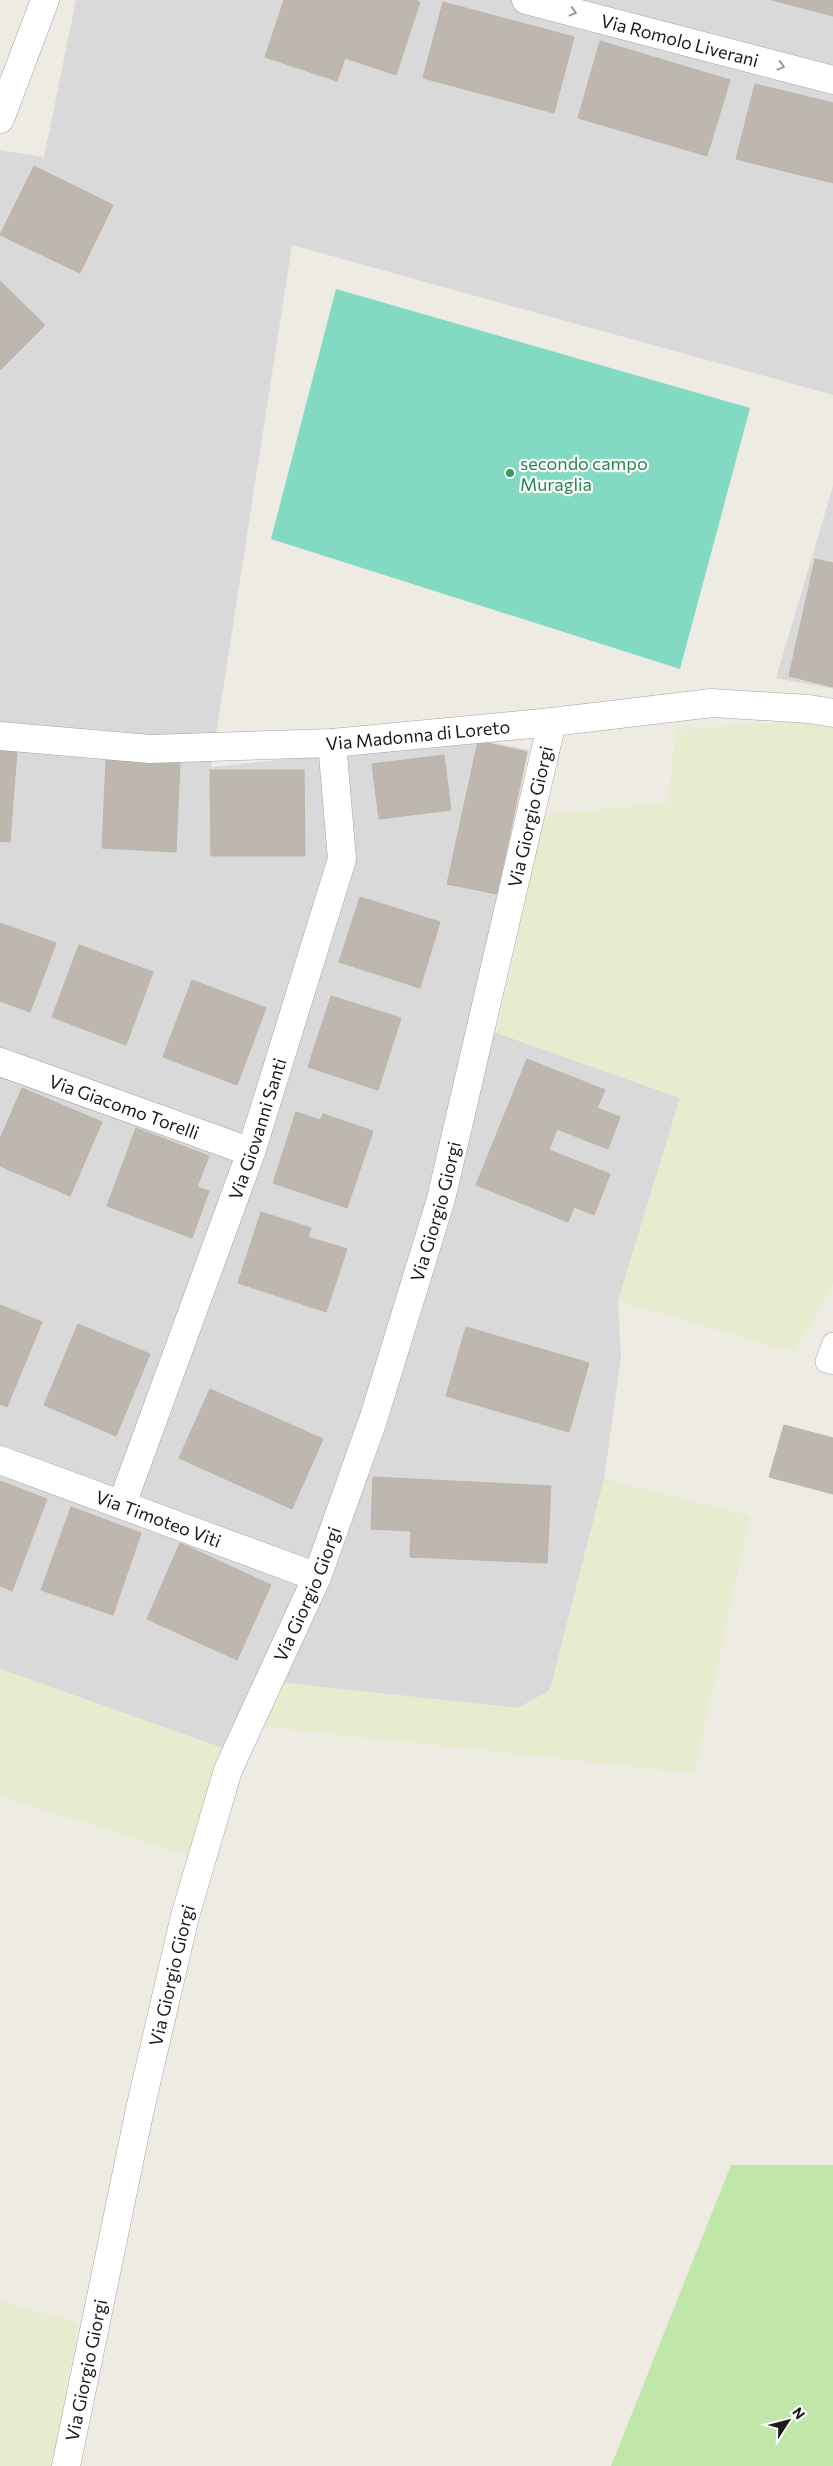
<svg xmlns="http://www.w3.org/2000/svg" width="833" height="2466" font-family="Commissioner,sans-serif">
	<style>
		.residential { fill: #dad9d9 }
		.farmland { fill: #e6ecce }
		.grass { fill: #c0e6a9 }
		.pitch { fill: #82dac2 }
		.building { fill: #bdb7af; stroke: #beb3a5 }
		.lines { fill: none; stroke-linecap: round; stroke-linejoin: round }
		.service-casing { stroke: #a3a3a3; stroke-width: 22 }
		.minor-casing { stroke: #a3a3a3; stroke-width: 29 }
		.tertiary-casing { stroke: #a3a3a3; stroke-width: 29 }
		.service { stroke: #fff; stroke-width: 21 }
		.minor { stroke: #fff; stroke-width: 28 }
		.tertiary { stroke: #fff; stroke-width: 28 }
		.oneway { stroke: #999 }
		.leisure-dot { fill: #2e9e5b; stroke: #fff; stroke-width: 2 }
		.labels { text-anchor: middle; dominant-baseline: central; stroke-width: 4.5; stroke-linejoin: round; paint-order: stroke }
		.street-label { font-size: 18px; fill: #1c1c1c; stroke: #fff }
		.leisure-label { font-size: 18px; fill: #27864d; stroke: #fff; text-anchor: start }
	</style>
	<rect width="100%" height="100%" fill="#edebe2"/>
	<g class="residential">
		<path d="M76,0H833V395L292,245L211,767L477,739L529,750L470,1032L497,1033L680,1098L618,1301L621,1358L604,1479L550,1690L518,1708L257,1680L228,1750L0,1669V150L44,157Z"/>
		<path d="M833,486V689L776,678Z"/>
	</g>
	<g class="farmland">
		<path d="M787,722L833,726V1285L794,1352L618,1301L680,1098L497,1033L544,815L668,803L676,730Z"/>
		<path d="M604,1479L750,1516L694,1773L259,1726L277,1682L518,1708L550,1690Z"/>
		<path d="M0,1669L228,1750L191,1856L0,1796Z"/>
		<path d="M0,2301L78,2323L52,2466H0Z"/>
	</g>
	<path class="grass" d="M731,2165H833V2466H611Z"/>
	<path class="pitch" d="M336,289L750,408L680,669L271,539Z"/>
	<g class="building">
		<path d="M284,0H415L420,2L396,75L345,58L337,81L265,57Z"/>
		<path d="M772,0H833V16Z"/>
		<path d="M443,2L574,37L554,113L423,78Z"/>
		<path d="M600,41L730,80L707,156L578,118Z"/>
		<path d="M755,84L833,103V183L736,159Z"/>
		<path d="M34,166L113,205L80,273L0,235Z"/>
		<path d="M0,281L45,325L0,370Z"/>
		<path d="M815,559L833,563V687L789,676Z"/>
		<path d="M478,741L527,752L497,894L447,884Z"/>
		<path d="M0,748L17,750L10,842L0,841Z"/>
		<path d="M444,755L451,810L379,819L372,764Z"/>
		<path d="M106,760L180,763L176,852L102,848Z"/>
		<path d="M210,770H304L305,856H211Z"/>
		<path d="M360,897L440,922L420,988L339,962Z"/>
		<path d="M0,923L56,943L30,1012L0,1001Z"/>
		<path d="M79,945L153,972L126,1045L52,1017Z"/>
		<path d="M192,980L266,1008L237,1085L163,1057Z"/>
		<path d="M331,996L401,1018L378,1090L308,1067Z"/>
		<path d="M527,1059L605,1090L597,1108L620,1117L608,1149L557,1129L549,1150L610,1174L594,1215L574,1207L568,1222L476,1185Z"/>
		<path d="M22,1088L102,1122L70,1196L0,1166V1139Z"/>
		<path d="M296,1112L320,1120L323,1114L373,1131L347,1208L273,1183Z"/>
		<path d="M136,1128L209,1156L197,1187L209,1191L192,1238L107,1206Z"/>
		<path d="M261,1212L311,1228L308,1237L347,1249L326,1312L238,1283Z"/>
		<path d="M0,1305L42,1322L7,1407L0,1404Z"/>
		<path d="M78,1324L150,1354L116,1436L44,1405Z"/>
		<path d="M466,1327L589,1363L569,1432L446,1396Z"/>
		<path d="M210,1389L323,1439L292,1509L179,1458Z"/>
		<path d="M784,1425L833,1438V1494L769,1477Z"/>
		<path d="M373,1477L551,1486L547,1563L410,1557L411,1531L371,1529Z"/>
		<path d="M0,1481L47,1499L12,1591L0,1586Z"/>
		<path d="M71,1507L141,1533L113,1615L41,1590Z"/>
		<path d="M180,1543L271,1585L237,1660L147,1619Z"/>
	</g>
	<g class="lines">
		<g class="service-casing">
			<path id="service" d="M833,1343L826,1362L833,1364"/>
		</g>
		<g class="minor-casing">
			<g id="minor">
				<path id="s1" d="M526,0L833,80"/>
				<path id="s2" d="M0,736L150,749L332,743L552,722L712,703L809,709L833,713"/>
				<path id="s3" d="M0,1062L251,1152"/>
				<path id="s4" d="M0,1460L317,1577"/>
				<path id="s5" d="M122,1504L251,1152L342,859L332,743"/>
				<path id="s6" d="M66,2466L140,2109L185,1916L228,1770L317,1577L373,1420L441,1199L552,722"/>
			</g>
		</g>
		<g class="tertiary-casing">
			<path id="tertiary" d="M0,119L45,0"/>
		</g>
		<use href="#service" class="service"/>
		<use href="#minor" class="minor"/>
		<use href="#tertiary" class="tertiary"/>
	</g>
	<defs><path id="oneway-chevron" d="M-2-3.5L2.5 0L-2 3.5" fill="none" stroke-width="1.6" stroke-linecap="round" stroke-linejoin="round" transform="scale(1.25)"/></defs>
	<g class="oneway">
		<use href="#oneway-chevron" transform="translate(573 12) rotate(15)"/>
		<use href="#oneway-chevron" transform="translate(781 66) rotate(15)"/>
	</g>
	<circle class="leisure-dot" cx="510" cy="473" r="5"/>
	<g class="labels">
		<g class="street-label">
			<text stroke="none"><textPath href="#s1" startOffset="159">Via Romolo Liverani</textPath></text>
			<text stroke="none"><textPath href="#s2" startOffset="419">Via Madonna di Loreto</textPath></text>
			<text stroke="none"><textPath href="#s6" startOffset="1718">Via Giorgio Giorgi</textPath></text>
			<text stroke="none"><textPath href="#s3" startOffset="132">Via Giacomo Torelli</textPath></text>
			<text stroke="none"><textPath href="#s5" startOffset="399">Via Giovanni Santi</textPath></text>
			<text stroke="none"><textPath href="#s6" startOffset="1312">Via Giorgio Giorgi</textPath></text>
			<text stroke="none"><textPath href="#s4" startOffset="169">Via Timoteo Viti</textPath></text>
			<text stroke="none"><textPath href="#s6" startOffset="908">Via Giorgio Giorgi</textPath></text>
			<text stroke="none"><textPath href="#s6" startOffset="502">Via Giorgio Giorgi</textPath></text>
			<text stroke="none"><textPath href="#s6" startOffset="98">Via Giorgio Giorgi</textPath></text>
		</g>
		<g class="leisure-label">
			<text x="520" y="463">secondo campo<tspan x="520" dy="21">Muraglia</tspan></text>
		</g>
	</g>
	<g transform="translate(788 2421) rotate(54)" stroke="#ffffff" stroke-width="4" paint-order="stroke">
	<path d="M0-4L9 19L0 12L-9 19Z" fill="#1c1c1c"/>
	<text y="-8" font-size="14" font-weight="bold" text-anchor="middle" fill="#1c1c1c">N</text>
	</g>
</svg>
